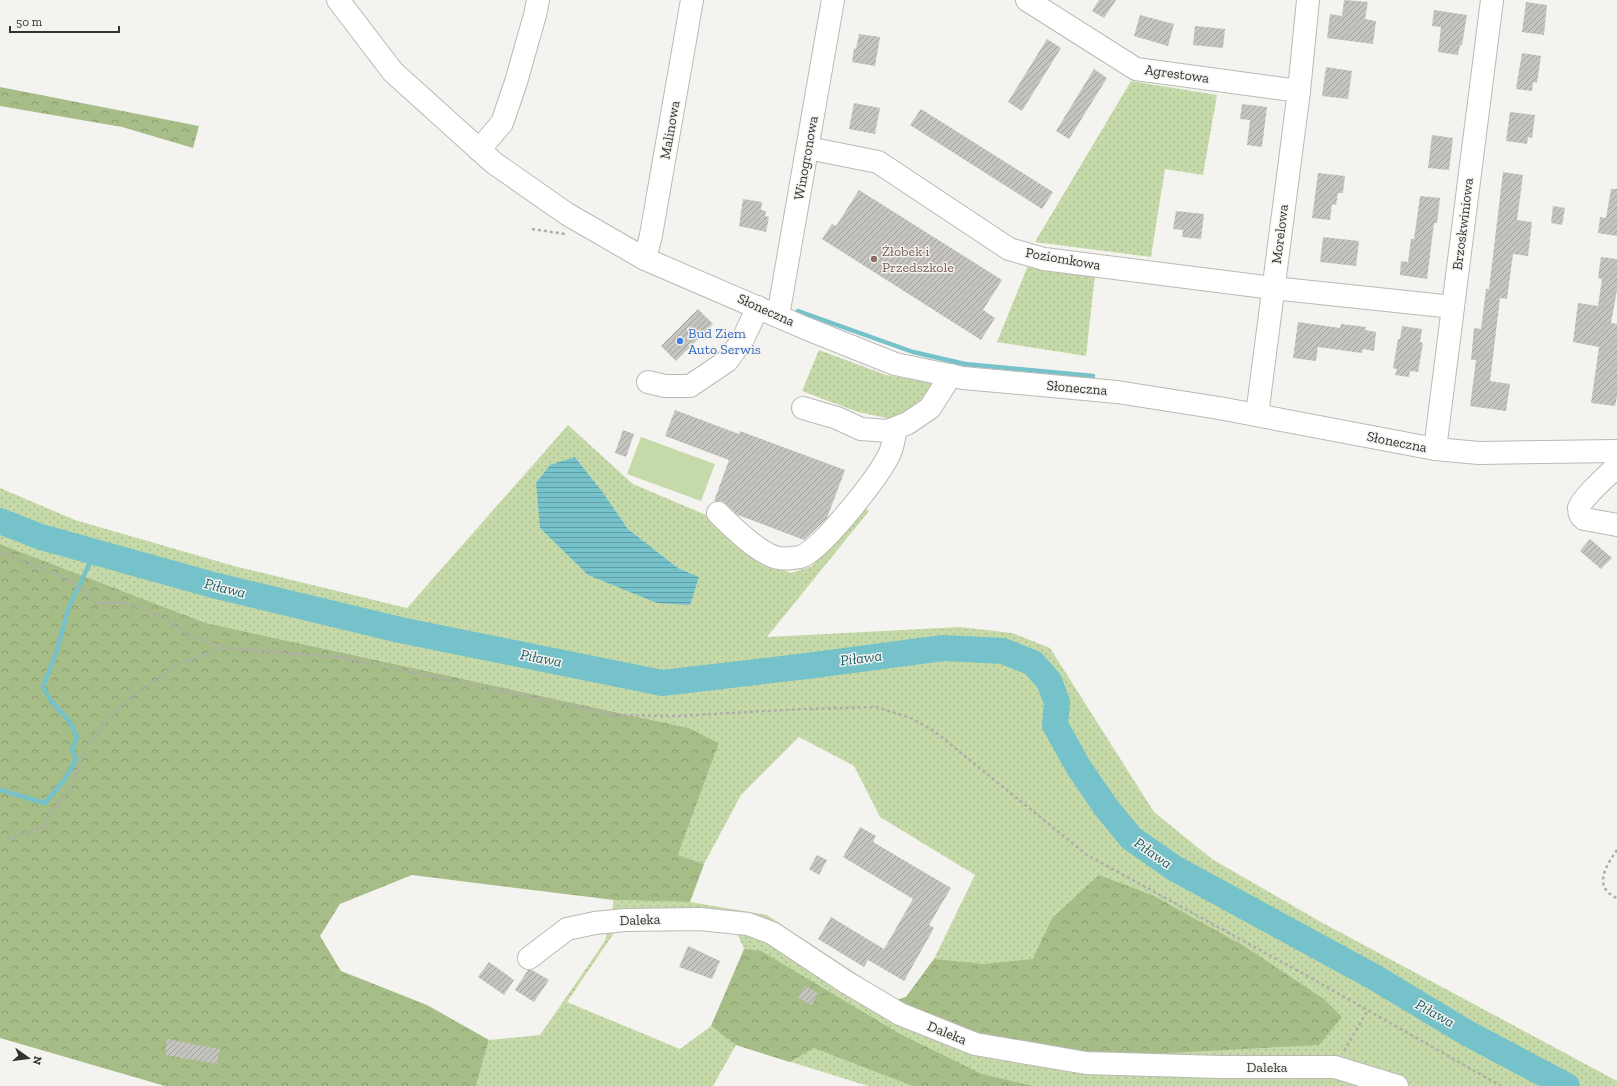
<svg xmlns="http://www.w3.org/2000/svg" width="1617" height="1086" font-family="'Zilla Slab',serif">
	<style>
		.grass { fill: url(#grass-dots); fill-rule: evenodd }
		.forest { fill: url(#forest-crowns) }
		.garden { fill: #c5daa8 }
		.water { fill: url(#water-rules) }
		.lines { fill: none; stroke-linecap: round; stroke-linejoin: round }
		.stream { stroke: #75c2cb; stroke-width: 4.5 }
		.river { stroke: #75c2cb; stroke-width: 26 }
		.building { fill: url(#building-hatch) }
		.minor-casing { stroke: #bbb9b5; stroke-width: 24 }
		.path { stroke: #afadaa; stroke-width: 2.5; stroke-dasharray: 3 3; stroke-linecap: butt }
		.minor { stroke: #fff; stroke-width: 22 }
		.education-dot { fill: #8d6e63; stroke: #f5f3ef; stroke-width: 1.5 }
		.shop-dot { fill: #3f7fe0; stroke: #f5f3ef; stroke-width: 1.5 }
		.labels { text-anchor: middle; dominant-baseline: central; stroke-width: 3; stroke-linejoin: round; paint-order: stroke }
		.street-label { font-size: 14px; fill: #333230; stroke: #f5f3ef }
		.education-label { font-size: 14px; fill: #785e54; stroke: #f5f3ef; text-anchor: start }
		.shop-label { font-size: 14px; fill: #366cbe; stroke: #f5f3ef; text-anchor: start }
		.water-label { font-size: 15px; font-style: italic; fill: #216168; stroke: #f5f3ef }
	</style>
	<defs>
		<pattern id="grass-dots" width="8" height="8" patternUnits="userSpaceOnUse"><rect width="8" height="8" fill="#c5daa8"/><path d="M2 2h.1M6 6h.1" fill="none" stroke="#aabc91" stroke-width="1.8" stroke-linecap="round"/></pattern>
		<pattern id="forest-crowns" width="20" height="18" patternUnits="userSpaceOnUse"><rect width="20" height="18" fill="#a7bd88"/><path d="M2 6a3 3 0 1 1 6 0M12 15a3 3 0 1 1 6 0" fill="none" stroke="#899a70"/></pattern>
		<pattern id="water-rules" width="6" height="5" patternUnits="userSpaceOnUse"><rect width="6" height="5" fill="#75c2cb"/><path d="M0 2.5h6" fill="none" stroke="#619ea5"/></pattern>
		<pattern id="building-hatch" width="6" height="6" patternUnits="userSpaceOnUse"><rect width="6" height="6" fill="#c5c4bf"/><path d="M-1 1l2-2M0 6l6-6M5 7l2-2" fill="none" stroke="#a1a09c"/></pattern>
	</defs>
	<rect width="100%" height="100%" fill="#f5f3ef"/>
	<g class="grass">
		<path d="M1131,81L1217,95L1203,175L1165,169L1151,257L1035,242Z"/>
		<path d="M1029,263L1095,275L1086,356L997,342Z"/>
		<path d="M819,350L886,375L938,384L933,394L911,411L891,419L858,412L802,391Z"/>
		<path d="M568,425L633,484L706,515L724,526L755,557L791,573L812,566L863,507L869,511L767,637L960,627L1012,633L1050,648L1154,812L1212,859L1321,922L1617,1081V1086H868L736,1045L713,1086H476L489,1040L540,1035L605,941L614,900L690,902L767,915L896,1000L906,997L934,959L975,875L880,817L854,766L799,737L741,795L704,864L678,855L719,743L689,728L206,623L0,544V488L75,520L234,566L407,608ZM575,457L604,494L628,529L678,568L699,577L540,528ZM688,927L737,933L744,949L736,1044L711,1026L680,1049L567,1002L616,930Z"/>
	</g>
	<g class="forest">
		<path d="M0,87L199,126L193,148L122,127L0,106Z"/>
		<path d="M0,544L206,623L689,728L719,743L678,855L704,864L690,902L614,900L412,875L340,904L320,936L341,971L427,1005L489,1040L476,1086H165L0,1038Z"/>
		<path d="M1099,875L1154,896L1244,946L1324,999L1342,1017L1319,1045L1112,1056L981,1034L896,1000L906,997L934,959L984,964L1033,959L1052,918Z"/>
		<path d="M744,949L761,951L900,1034L982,1074L1033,1086H913L814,1048L790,1062L736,1045L711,1026Z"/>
	</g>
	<path class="garden" d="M641,437L715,464L701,501L627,474Z"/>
	<path class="water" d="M575,457L604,494L628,529L678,568L699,577L690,605L657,603L588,575L540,528L536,483L550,465Z"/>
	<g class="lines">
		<g class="stream">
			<path d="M798,311L913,352L965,364L1093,376"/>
			<path d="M0,790L45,803L65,779L76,759L72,750L77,737L70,722L51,701L43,687L56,653L69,607L95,552"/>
		</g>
		<path class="river" d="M0,521L41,537L213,585L400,630L662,683L807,666L943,648L1003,651L1033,663L1049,681L1057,702L1055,725L1079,768L1105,806L1131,838L1174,868L1374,977L1467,1033L1567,1086"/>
	</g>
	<g class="building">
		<path d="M1099,0H1116L1104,18L1092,11Z"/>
		<path d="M1344,0L1368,2L1365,19L1376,21L1373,44L1327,38L1330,14L1342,16Z"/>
		<path d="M1526,2L1547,5L1544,35L1522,32Z"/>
		<path d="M1434,10L1467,15L1462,45H1460L1458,55L1438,52L1441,27L1432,26Z"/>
		<path d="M1140,15L1174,24L1168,46L1134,36Z"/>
		<path d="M1195,26L1225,29L1223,48L1193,45Z"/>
		<path d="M859,34L880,37L875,66L852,62L854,48L856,49Z"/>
		<path d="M1047,39L1061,48L1022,111L1008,102Z"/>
		<path d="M1522,53L1541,56L1537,83L1533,82L1532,91L1516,89Z"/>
		<path d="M1326,67L1352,71L1348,99L1322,96Z"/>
		<path d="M1094,69L1107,78L1069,139L1056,131Z"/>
		<path d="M854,103L880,108L875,134L849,129Z"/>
		<path d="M1242,104L1267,107L1262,147L1247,145L1250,120L1240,119Z"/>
		<path d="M921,109L1053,192L1042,209L910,125Z"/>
		<path d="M1510,112L1535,115L1532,138L1528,137L1527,144L1506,141Z"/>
		<path d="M1432,135L1453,138L1449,170L1428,168Z"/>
		<path d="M1503,172L1523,175L1517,220L1532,222L1528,256L1513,254L1507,299L1500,298L1490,381L1510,384L1506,411L1470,406L1476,360H1471L1474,328L1481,329L1486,289H1489Z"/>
		<path d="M1318,173L1345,176L1343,193H1338L1336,205L1332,204L1330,220L1312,218Z"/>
		<path d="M1611,189H1617V236L1598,233L1600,217L1606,218Z"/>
		<path d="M859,190L1002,280L983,310L995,318L981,340L822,239L832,224L836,226Z"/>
		<path d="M1420,196L1440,198L1437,223H1434L1427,279L1400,275L1401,261L1408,262L1411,239H1414Z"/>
		<path d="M743,199L762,202L761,210L766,211L765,216L769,217L766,232L739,226Z"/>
		<path d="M1553,206L1565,208L1562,225L1551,223Z"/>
		<path d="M1176,211L1204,214L1201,239L1182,237L1183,230L1173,229Z"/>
		<path d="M1323,237L1359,241L1356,266L1320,262Z"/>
		<path d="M1601,257L1617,259V290L1611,323L1617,324V396L1615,406L1591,403L1599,347L1573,342L1578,303L1598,306L1602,279L1598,278Z"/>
		<path d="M698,309L713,324L676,361L661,346Z"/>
		<path d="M1298,322L1340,328L1341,324L1366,327L1365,330L1376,332L1374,351L1363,349L1362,353L1318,347L1316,361L1293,358Z"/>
		<path d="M1402,326L1422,329L1420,342L1423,343L1418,372L1410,371L1409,377L1395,375L1397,369L1393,368L1398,339H1400Z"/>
		<path d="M675,410L739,434L740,431L845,470L827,518L804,540L738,515L722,501H714L729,460L665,436Z"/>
		<path d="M623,430L634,434L626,457L615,453Z"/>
		<path d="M1590,539L1612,558L1601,569L1580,551Z"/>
		<path d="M860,827L876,836L873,842L951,888L929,925L934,928L904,981L868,960L864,967L818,939L831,917L884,949L913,899L843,857Z"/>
		<path d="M817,855L827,860L819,875L809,869Z"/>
		<path d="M688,946L720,961L712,979L679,967Z"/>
		<path d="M489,962L514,980L504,995L478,977Z"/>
		<path d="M528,970H532L549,980L534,1002L515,990Z"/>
		<path d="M805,986L818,993L812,1005L798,998Z"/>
		<path d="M167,1039L220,1049L217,1064L165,1055Z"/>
	</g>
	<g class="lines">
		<g class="minor-casing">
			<g id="minor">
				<path d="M338,0L393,72L494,163L567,214L645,259L805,328L895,364L963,378L1117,392L1219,408L1435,449L1479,453L1617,451"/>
				<path d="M1027,0L1136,69L1299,91"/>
				<path d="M808,148L878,162L1009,249L1044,259L1273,288L1453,307"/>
				<path d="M479,150L502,123L516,82L535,15L538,0"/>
				<path d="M645,259L651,235L692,0"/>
				<path d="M778,316L833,0"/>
				<path d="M648,382L665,386H690L727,361L743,339L758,307"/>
				<path d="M803,408L837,418L861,429L888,431L908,423L930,408L951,375"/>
				<path d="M1257,415L1299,91L1308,0"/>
				<path d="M1435,449L1492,0"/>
				<path d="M1617,466C1609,474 1581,499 1579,508C1579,513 1581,517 1584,519L1617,525"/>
				<path d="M718,513C731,526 760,555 779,558C784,559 795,558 800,557C821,551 877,478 888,457C893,449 894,437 896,428"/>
				<path d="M529,958L567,929L595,923L625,920L700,919L748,924L772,933L846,982L900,1014L975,1044L1086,1063L1220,1067H1335L1397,1086"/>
			</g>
		</g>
		<g class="path">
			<path d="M532,229L565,234"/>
			<path d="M0,553C29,564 77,577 95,603H128L158,615L189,635L225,648"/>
			<path d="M8,839L43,826L71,786L90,740L121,704L180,663L225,648L344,658L615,715L677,716L803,709L876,707L911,718L934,731L1087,855L1311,978L1501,1086"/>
			<path d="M1617,850C1606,866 1592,887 1617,898"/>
			<path d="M1344,1051L1368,1010"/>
		</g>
		<use href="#minor" class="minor"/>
	</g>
	<circle class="education-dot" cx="874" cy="259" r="4"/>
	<circle class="shop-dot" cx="680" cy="341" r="4"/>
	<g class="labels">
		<g class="street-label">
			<text transform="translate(1177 74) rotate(8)">Agrestowa</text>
			<text transform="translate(670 130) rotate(-80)">Malinowa</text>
			<text transform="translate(806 158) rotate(-80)">Winogronowa</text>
			<text transform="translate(1463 224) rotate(-83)">Brzoskwiniowa</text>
			<text transform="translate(1280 234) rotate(-83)">Morelowa</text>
			<text transform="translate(1063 259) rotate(10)">Poziomkowa</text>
			<text transform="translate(766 310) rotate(24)">Słoneczna</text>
			<text transform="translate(1077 388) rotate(5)">Słoneczna</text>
			<text transform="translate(1397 442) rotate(11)">Słoneczna</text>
			<text transform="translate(640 920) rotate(-2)">Daleka</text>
			<text transform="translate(947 1033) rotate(22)">Daleka</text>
			<text x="1267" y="1067">Daleka</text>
		</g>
		<g class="education-label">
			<text x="882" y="251">Żłobek i<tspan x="882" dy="16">Przedszkole</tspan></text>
		</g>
		<g class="shop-label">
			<text x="688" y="333">Bud Ziem<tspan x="688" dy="16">Auto Serwis</tspan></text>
		</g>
		<g class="water-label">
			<text transform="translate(225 588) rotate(14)">Piława</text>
			<text transform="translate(541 658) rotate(11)">Piława</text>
			<text transform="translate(861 658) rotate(-7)">Piława</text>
			<text transform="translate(1153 853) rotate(35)">Piława</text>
			<text transform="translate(1435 1013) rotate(29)">Piława</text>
		</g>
	</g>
	<g transform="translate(28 1058) rotate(104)" stroke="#f5f3ef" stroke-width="3" paint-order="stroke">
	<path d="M0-3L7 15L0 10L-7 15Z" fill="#333230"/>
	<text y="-6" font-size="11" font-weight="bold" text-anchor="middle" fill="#333230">N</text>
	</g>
	<path d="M10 26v6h109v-6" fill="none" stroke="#333230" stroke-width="2"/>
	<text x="16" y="26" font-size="12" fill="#333230" stroke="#f5f3ef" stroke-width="3" paint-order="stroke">50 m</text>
</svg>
